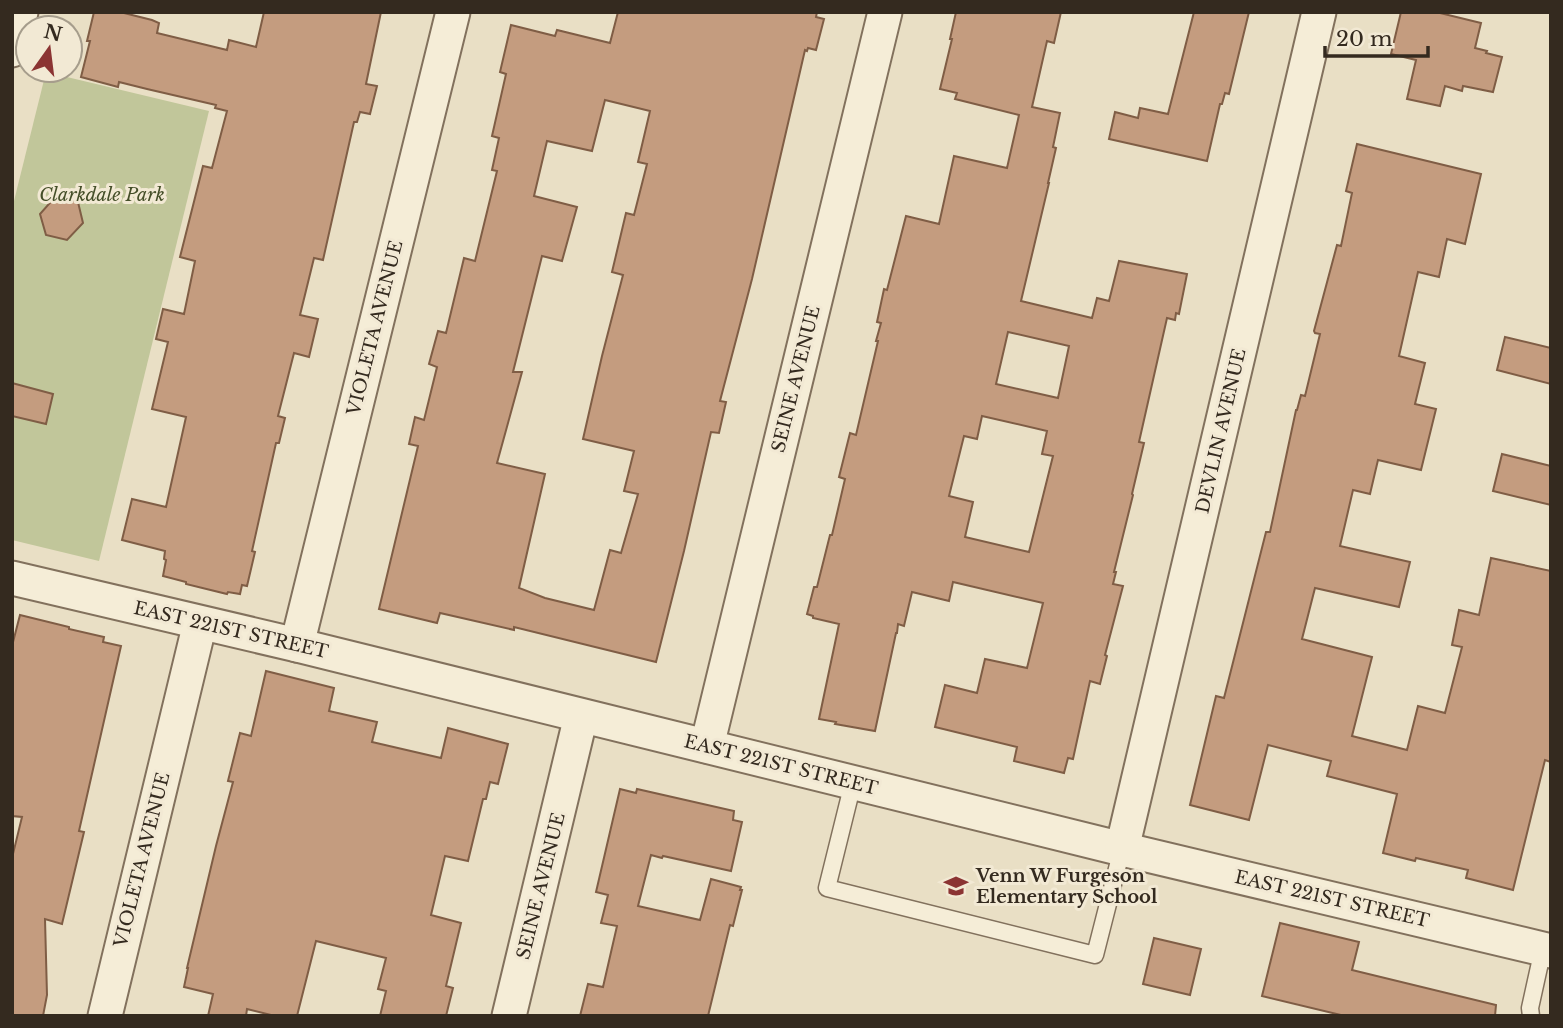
<svg xmlns="http://www.w3.org/2000/svg" width="1563" height="1028" font-family="'Libre Baskerville',serif">
	<style>
		.green { fill: #c1c69a }
		.building { fill: #c49c7f; stroke: #7f5d45; stroke-width: 2; fill-rule: evenodd }
		.lines { fill: none; stroke-linecap: round; stroke-linejoin: round }
		.service-casing { stroke: #82715d; stroke-width: 19 }
		.minor-casing { stroke: #82715d; stroke-width: 37 }
		.service { stroke: #f5edd7; stroke-width: 16 }
		.minor { stroke: #f5edd7; stroke-width: 33 }
		.labels { text-anchor: middle; dominant-baseline: central; stroke-width: 6; stroke-linejoin: round; paint-order: stroke }
		.park-label { font-size: 18px; font-style: italic; fill: #444e28; stroke: #f2e9d4 }
		.street-label { font-size: 18px; fill: #342a1f; stroke: #f2e9d4 }
		.poi-label { font-size: 18px; font-weight: bold; fill: #342a1f; stroke: #f2e9d4; text-anchor: start }
	</style>
	<rect width="100%" height="100%" fill="#e9dfc5"/>
	<path class="green" d="M46,72L209,111L99,561L12,540V209Z"/>
	<g class="building">
		<path d="M94,12H120L152,20L159,23L157,33L227,50L229,40L256,47L264,12H381L366,84L377,86L370,114L360,112L357,122H354L323,260L314,258L300,315L318,319L309,357L294,353L278,416L285,418L279,443H276L252,551L255,552L247,586L242,585L240,594L228,592L227,594L186,584V582L163,576L166,560L164,559L165,551L122,540L132,499L166,507L186,417L152,409L168,342L156,339L163,309L184,314L195,261L180,257L203,166L212,168L227,111L215,108L216,105L147,89L119,82L118,87L81,77L90,41H87Z"/>
		<path d="M618,12H817L816,17L824,19L816,50L808,48L807,51L805,50L752,279L720,401L726,402L719,433L711,432L684,551L656,662L514,627V630L440,613L437,623L379,609L418,446L409,444L415,417L424,420L437,367L429,364L438,331L446,333L464,258L475,261L497,171L492,170L499,138L492,136L506,74L500,72L511,25L555,36L557,30L610,43ZM605,100L650,111L638,162L647,164L634,215L626,213L612,272L623,275L602,356L583,439L634,451L624,491L638,494L621,553L610,550L594,610L545,598L519,588L545,474L497,463L522,372H513L542,256L562,261L577,207L534,196L547,141L592,151Z"/>
		<path d="M956,12H1061L1054,43L1047,41L1032,107L1060,113L1053,147L1056,148L1048,183H1049L1021,301L1092,318L1097,298L1109,301L1119,261L1187,274L1179,314L1176,313L1175,320L1167,318L1139,442L1144,443L1132,494L1133,495L1114,572H1116L1113,584L1123,586L1105,655L1107,656L1100,684L1090,681L1073,759L1068,758L1064,773L1014,761L1017,747L935,727L945,685L977,693L985,659L1027,668L1043,603L953,582L949,601L912,592L904,626L898,624L897,633H896L875,731L835,724L836,722L819,719L839,624L813,618V616L807,614L814,587H817L830,535H832L845,479L839,477L850,433L856,435L878,341H876L881,323L877,322L884,289L887,290L906,216L939,224L954,156L1007,168L1019,115L955,99L957,93L940,89L952,39H950ZM1008,332L1069,346L1058,398L996,384ZM982,416L1047,431L1042,454L1053,456L1029,552L965,537L973,502L949,496L964,436L977,439Z"/>
		<path d="M1194,12H1249L1229,94L1225,93L1222,104H1220L1207,161L1109,139L1115,112L1138,118L1140,108L1168,114Z"/>
		<path d="M1401,12H1436L1481,23L1475,48L1487,51L1486,53L1502,57L1493,92L1463,86L1462,91L1445,86L1440,106L1407,99L1416,60L1391,54Z"/>
		<path d="M1357,144L1481,174L1465,244L1447,239L1439,277L1418,272L1399,356L1425,363L1415,404L1436,409L1421,470L1378,460L1370,494L1353,490L1340,546L1410,562L1399,607L1315,588L1302,639L1372,657L1352,736L1407,750L1418,706L1445,713L1462,647L1452,645L1459,610L1479,615L1491,558L1551,571V762L1545,760L1513,890L1466,878L1468,870L1416,858L1415,861L1383,853L1397,794L1327,776L1331,761L1268,745L1249,820L1190,805L1216,696L1224,698L1266,532H1270L1296,410H1297L1301,395L1305,396L1320,334L1315,333L1314,331L1337,245L1341,246L1352,193L1346,191Z"/>
		<path d="M55,197L78,202L83,223L67,240L46,235L40,214Z"/>
		<path d="M1505,337L1551,348V384L1497,370Z"/>
		<path d="M12,383L53,394L46,424L12,416Z"/>
		<path d="M1502,454L1551,466V505L1493,491Z"/>
		<path d="M20,615L69,627V629L104,637L103,642L121,646L79,831L84,832L62,924L45,919L47,995L43,1016H12V858L22,817L12,816V646Z"/>
		<path d="M266,671L334,688L329,711L377,722L372,742L441,758L448,728L508,744L498,784L490,782L486,799H483L468,861L445,856L431,915L461,923L446,986L453,988L446,1016H380L386,991L378,989L386,958L316,941L297,1016H275L247,1009L246,1016H208L213,994L184,987L188,968H187L216,846L233,782L228,781L240,733L251,736Z"/>
		<path d="M620,789L636,793L637,789L734,811L733,820L742,822L731,871L663,856L662,858L651,855L638,906L700,920L711,879L741,887L740,890H742L733,926L730,925L708,1016H580L588,984L603,987L617,926L601,923L608,895L596,892Z"/>
		<path d="M1280,923L1359,942L1352,970L1496,1005L1495,1016H1345L1262,996Z"/>
		<path d="M1154,938L1201,949L1190,995L1143,984Z"/>
	</g>
	<g class="lines">
		<g class="service-casing">
			<g id="service">
				<path d="M853,783L827,888L1095,955L1122,849"/>
				<path d="M1531,1016L1530,1008L1543,949"/>
			</g>
		</g>
		<g class="minor-casing">
			<g id="minor">
				<path d="M12,50L21,12"/>
				<path d="M12,578L297,645L1122,849L1551,951"/>
				<path d="M297,645L453,12"/>
				<path d="M707,746L885,12"/>
				<path d="M1122,849L1319,12"/>
				<path d="M105,1016L200,623"/>
				<path d="M509,1016L581,716"/>
			</g>
		</g>
		<use href="#service" class="service"/>
		<use href="#minor" class="minor"/>
	</g>
	<defs>
		<g id="school-bare" transform="scale(1.89)"><path d="M0-5L7-2L0 1L-7-2ZM-4 1L0 2.5L4 1V4Q0 6-4 4Z" fill="#8b3433" stroke="#f2e9d4" stroke-width="2.5" paint-order="stroke"/></g>
	</defs>
	<g fill-rule="evenodd">
		<use href="#school-bare" x="956" y="886"/>
	</g>
	<g class="labels">
		<g class="park-label">
			<text x="102" y="195">Clarkdale Park</text>
		</g>
		<g class="street-label">
			<text transform="translate(375 328) rotate(-76)">VIOLETA AVENUE</text>
			<text transform="translate(796 379) rotate(-76)">SEINE AVENUE</text>
			<text transform="translate(1221 431) rotate(-77)">DEVLIN AVENUE</text>
			<text transform="translate(231 630) rotate(13)">EAST 221ST STREET</text>
			<text transform="translate(781 765) rotate(14)">EAST 221ST STREET</text>
			<text transform="translate(142 860) rotate(-76)">VIOLETA AVENUE</text>
			<text transform="translate(541 886) rotate(-76)">SEINE AVENUE</text>
			<text transform="translate(1332 899) rotate(13)">EAST 221ST STREET</text>
		</g>
		<g class="poi-label">
			<text x="976" y="876">Venn W Furgeson<tspan x="976" dy="21">Elementary School</tspan></text>
		</g>
	</g>
	<rect width="1563" height="1028" fill="none" stroke="#342a1f" stroke-width="28"/>
	<g transform="translate(49 49) rotate(14)"><circle r="33" fill="#f2e9d4" stroke="#a69d8c" stroke-width="2"/>
	<path d="M0-5L12 26L0 18L-12 26Z" fill="#8b3433"/>
	<text y="-10" font-size="19" font-weight="bold" text-anchor="middle" fill="#342a1f">N</text>
	</g>
	<path d="M1325 46v10h103v-10" fill="none" stroke="#342a1f" stroke-width="3.5"/>
	<text x="1336" y="46" font-size="21" fill="#342a1f" stroke="#f2e9d4" stroke-width="5" paint-order="stroke">20 m</text>
</svg>
